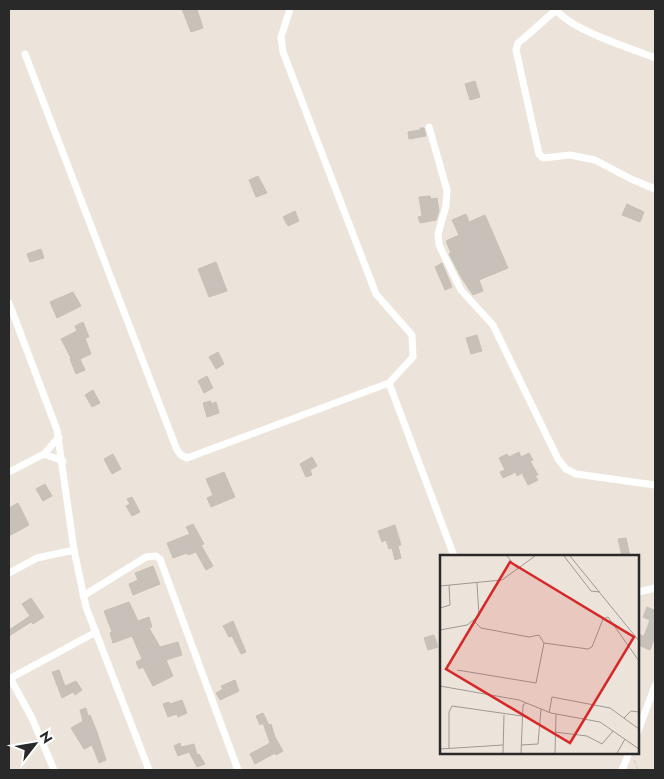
<svg xmlns="http://www.w3.org/2000/svg" width="664" height="779" font-family="Jost,sans-serif">
	<style>
		.building { fill: #c7c1ba; stroke: #c7c0b4 }
		.lines { fill: none; stroke-linecap: round; stroke-linejoin: round }
		.path { stroke: #c7c7c7; stroke-width: 1; stroke-dasharray: 4 2.5; stroke-linecap: butt }
		.minor { stroke: #fff; stroke-width: 7 }
		.inset-road { fill: none; stroke: #9e9993; stroke-width: 1 }
		.view { fill: #d62828; fill-opacity: 0.15; stroke: #d62828; stroke-width: 2.5 }
		.inset-edge { fill: none; stroke: #292929; stroke-width: 2.5 }
	</style>
	<rect width="100%" height="100%" fill="#ece4da"/>
	<g class="building">
		<path d="M182,9H197L203,28L191,32Z"/>
		<path d="M475,81L480,97L470,100L465,84Z"/>
		<path d="M420,128H424L426,136L409,139L408,132L420,130Z"/>
		<path d="M258,176L267,193L256,197L249,180Z"/>
		<path d="M430,196L431,199L437,198L439,211L436,220L420,223L418,217L422,216L419,197Z"/>
		<path d="M627,204L644,212L640,222L622,215Z"/>
		<path d="M295,211L299,221L288,226L283,217Z"/>
		<path d="M466,214L469,222L485,215L508,268L479,280L483,291L473,295L461,277L449,254L451,253L446,241L459,235L452,220Z"/>
		<path d="M41,249L44,258L30,262L27,254Z"/>
		<path d="M216,262L227,291L209,297L198,269Z"/>
		<path d="M442,263L452,287L445,290L435,267Z"/>
		<path d="M73,292L81,306L57,318L50,302Z"/>
		<path d="M83,322L89,337L85,338L91,354L80,359L85,370L76,374L70,359L71,358L61,339L77,331L75,326Z"/>
		<path d="M477,335L482,351L471,354L466,338Z"/>
		<path d="M218,352L224,364L216,369L209,357Z"/>
		<path d="M207,376L213,388L204,393L198,381Z"/>
		<path d="M93,390L100,403L92,407L85,395Z"/>
		<path d="M211,401V404L216,402L219,413L207,417L203,403Z"/>
		<path d="M519,452L521,457L529,453L533,460L530,461L538,475L535,476L538,480L528,485L522,473L517,476L516,472L503,478L500,472L505,470L499,458L507,454L509,457Z"/>
		<path d="M113,454L121,469L112,474L104,459Z"/>
		<path d="M312,457L317,466L310,470L312,475L306,477L300,464Z"/>
		<path d="M224,472L235,497L211,507L207,498L213,495L206,479Z"/>
		<path d="M45,484L52,496L43,501L36,489Z"/>
		<path d="M132,497L140,512L132,516L126,506L130,504L127,499Z"/>
		<path d="M18,503L29,525L9,536V508Z"/>
		<path d="M193,524L204,544L201,545L213,566L206,570L196,552L188,555L187,553L173,558L167,543L190,534L186,527Z"/>
		<path d="M395,525L401,545L398,546L401,558L395,560L392,548L389,549L386,540L382,542L378,531Z"/>
		<path d="M626,538L630,556H622L618,539Z"/>
		<path d="M153,566L160,584L133,595L129,584L138,580L135,573Z"/>
		<path d="M31,598L44,617L33,624L31,622L9,636V630L30,616L22,604Z"/>
		<path d="M129,602L138,621L149,617L152,627L149,628L160,647L178,642L182,655L166,660L173,676L153,686L143,667L139,669L136,662L142,659L132,636L113,643L110,633L112,632L104,611Z"/>
		<path d="M647,607L654,610L655,607V637L650,650L638,645V634L644,636L650,620L643,617Z"/>
		<path d="M233,621L246,652L241,654L232,636L229,637L223,626Z"/>
		<path d="M434,635L438,647L428,650L424,638Z"/>
		<path d="M59,670L65,686L76,681L82,690L75,695L73,692L62,698L52,672Z"/>
		<path d="M235,680L239,691L220,700L216,693L223,689L221,686Z"/>
		<path d="M182,700L187,713L178,717L177,714L168,717L163,704L169,702L170,704Z"/>
		<path d="M86,708L88,716L90,715L97,732L106,760L99,763L92,745L84,749L71,728L83,721L80,710Z"/>
		<path d="M263,713L269,725L271,724L275,737L283,751L276,755L275,753L255,764L250,754L270,743L263,723L260,725L256,716Z"/>
		<path d="M180,743L181,747L194,744L197,755L199,754L205,764L197,767L189,752L178,756L174,746Z"/>
	</g>
	<g class="lines">
		<path class="path" d="M634,760L638,770"/>
		<g class="minor">
			<path d="M290,9L281,37L283,52L376,294L412,335L413,357L389,383L454,556"/>
			<path d="M555,9C573,31 628,47 655,58"/>
			<path d="M556,10L523,39L518,43L516,50L539,154L543,158L570,155L595,160L631,179L655,189"/>
			<path d="M25,54L177,450L181,455L187,458L389,383"/>
			<path d="M429,127L447,190L446,206L438,234L439,245L461,290L493,325L558,459L566,469L576,474L655,485"/>
			<path d="M9,303L57,430L74,550L86,607L149,770"/>
			<path d="M44,454L59,437"/>
			<path d="M9,472L44,454L63,461"/>
			<path d="M9,573L37,558L74,550"/>
			<path d="M638,592L655,588"/>
			<path d="M83,596L146,557L156,556L160,559L238,770"/>
			<path d="M10,678L32,718L54,770"/>
			<path d="M9,679L96,632"/>
			<path d="M638,731L655,686"/>
			<path d="M622,770L629,753"/>
		</g>
	</g>
	<g transform="translate(440 555)">
		<rect width="199" height="199" fill="#ece4da"/>
		<path class="inset-road" d="M67,1L78,14M124,1L151,36L160,37M130,1L199,86M0,31L62,25L95,1M0,53L10,50L9,30M33,65L41,73L89,82L99,80L104,88L148,94L152,92L163,64L168,62L199,106M0,75L27,70L39,61L37,28M17,115L96,128L104,88M0,131L79,145L111,158L160,167L199,194M109,158L112,142L170,153L199,174M184,163L191,156L199,157M115,177L147,181L162,189L173,176M81,190L98,189L101,154M9,193V157L12,151L82,161M0,194L63,190M63,198L64,160M81,198L83,150L86,148M115,198L116,159M177,198L185,184"/>
		<path class="view" d="M70,7L194,82L130,188L6,114Z"/>
		<rect width="199" height="199" class="inset-edge"/>
	</g>
	<rect width="664" height="779" fill="none" stroke="#292929" stroke-width="20"/>
	<g transform="translate(35 744) rotate(59)" stroke="#ffffff" stroke-width="4" paint-order="stroke">
	<path d="M0-4L9 19L0 12L-9 19Z" fill="#292929"/>
	<text y="-8" font-size="14" font-weight="bold" text-anchor="middle" fill="#292929">N</text>
	</g>
</svg>
